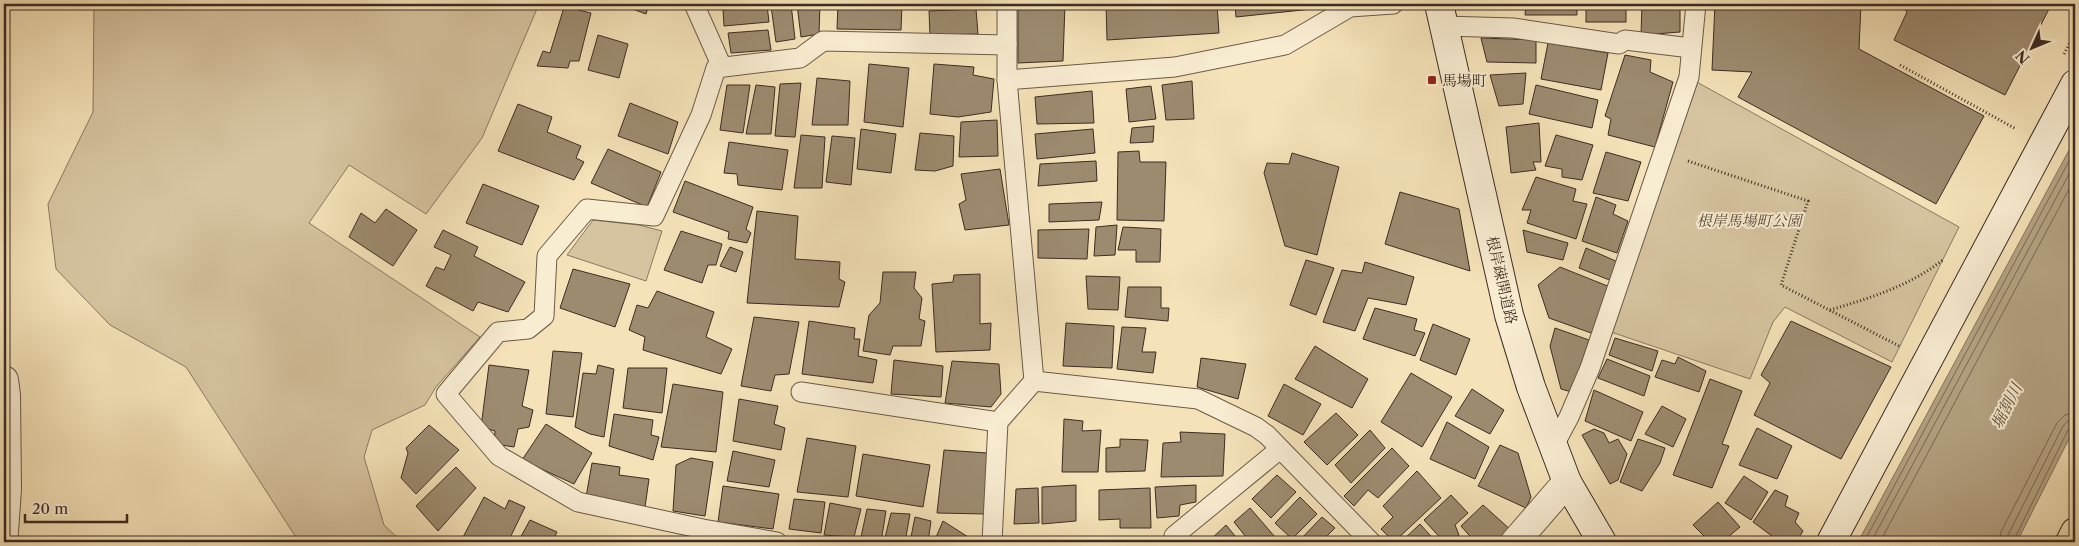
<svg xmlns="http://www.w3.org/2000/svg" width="2079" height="546" font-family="'Libre Caslon Text','Noto Serif JP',serif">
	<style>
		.green { fill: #d6c39f; stroke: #8a7861 }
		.water { fill: #b6a485; stroke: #86745e }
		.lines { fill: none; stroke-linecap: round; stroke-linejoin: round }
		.shore { stroke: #7a6854; stroke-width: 1 }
		.building { fill: #9d8b70; stroke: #3d2c23 }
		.lane-casing { stroke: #6b5a48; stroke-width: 21 }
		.street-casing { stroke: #6b5a48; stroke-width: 30 }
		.secondary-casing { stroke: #3d2c23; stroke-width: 30 }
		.highway-casing { stroke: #3d2c23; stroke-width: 30 }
		.path { stroke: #3d2c23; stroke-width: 3; stroke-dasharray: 1 2.5; stroke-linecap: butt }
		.lane { stroke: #f8ecd1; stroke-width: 19 }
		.street { stroke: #f8ecd1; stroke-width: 28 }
		.secondary { stroke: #f8ecd1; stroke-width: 28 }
		.highway { stroke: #f5e2b8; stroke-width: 28 }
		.poi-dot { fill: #8f2418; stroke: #f8ecd1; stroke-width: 2 }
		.labels { text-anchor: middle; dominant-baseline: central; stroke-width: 4; stroke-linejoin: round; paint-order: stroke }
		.poi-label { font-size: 15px; fill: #3d2c23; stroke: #f8ecd1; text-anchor: start }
		.park-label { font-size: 15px; font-style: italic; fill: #5c4a3c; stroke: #f8ecd1 }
		.street-label { font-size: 15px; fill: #3d2c23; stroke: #f8ecd1 }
		.water-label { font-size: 16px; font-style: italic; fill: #615040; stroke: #f8ecd1 }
	</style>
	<rect width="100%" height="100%" fill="#f5e2b8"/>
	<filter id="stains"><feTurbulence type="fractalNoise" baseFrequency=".004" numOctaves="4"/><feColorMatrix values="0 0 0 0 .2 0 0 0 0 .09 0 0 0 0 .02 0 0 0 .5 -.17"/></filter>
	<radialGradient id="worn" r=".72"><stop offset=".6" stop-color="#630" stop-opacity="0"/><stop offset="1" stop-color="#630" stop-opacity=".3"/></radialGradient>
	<g class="green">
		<path d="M94,4H539L482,138L426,214L349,165L309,223L480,337L436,387L425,405L372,430L364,457L384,525L402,542H299L186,367L110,325L56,269L48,204L93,112Z"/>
		<path d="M1695,81L1959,227L1892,362L1785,307L1773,322L1750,379L1611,332Z"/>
		<path d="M593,220L639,225L662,231L646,281L567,255Z"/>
	</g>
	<path class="water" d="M2075,139V427L2017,542H1858Z"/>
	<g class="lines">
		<g class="shore">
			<path d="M1864,542L2075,150"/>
			<path d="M1871,542L2075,163"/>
			<path d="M1880,542L2075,178"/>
			<path d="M1999,542L2001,532L2057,423L2065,415L2075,413"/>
			<path d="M2007,542L2008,535L2063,426L2068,421L2075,420"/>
			<path d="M2013,542L2068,430L2075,426"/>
		</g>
	</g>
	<g class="building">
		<path d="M565,4H580L578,10L591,13L579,61H570L568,68L537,66L543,51L550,53Z"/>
		<path d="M619,4H649L646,14Z"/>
		<path d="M783,4H791L795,39L776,42L771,6Z"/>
		<path d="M797,4H820L819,34L801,37Z"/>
		<path d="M838,4H902L901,30L837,29Z"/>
		<path d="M1018,4H1065L1063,61L1018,63Z"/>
		<path d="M1106,4H1217L1219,33L1107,40Z"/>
		<path d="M1235,4H1312V9L1236,17Z"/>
		<path d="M1526,4H1577V15H1525Z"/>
		<rect x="1586" y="4" width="40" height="18"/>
		<path d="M1642,4H1680V32L1641,35Z"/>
		<path d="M1715,4H1861L1859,49L1984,116L1936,204L1738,97L1752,72L1712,70Z"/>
		<path d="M1899,4H2044L2050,7L2005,95L1894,40L1907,12Z"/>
		<path d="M767,5L769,22L724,26L723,10Z"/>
		<path d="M976,9L978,34L930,35L929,11Z"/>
		<path d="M768,30L771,50L731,53L728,33Z"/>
		<path d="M598,35L628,44L619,78L588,70Z"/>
		<path d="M1481,38L1536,40V63L1487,62Z"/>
		<path d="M1548,43L1608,53L1601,90L1541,79Z"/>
		<path d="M1625,55L1651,60L1650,72L1673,82L1655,147L1608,135L1611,119L1605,116Z"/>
		<path d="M869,64L909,68L903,127L864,122Z"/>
		<path d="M934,64L974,67L973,75L994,79L991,112L958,117L930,114Z"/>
		<path d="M1526,73L1523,104L1499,106L1490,75Z"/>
		<path d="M817,78L850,81L848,125H812Z"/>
		<path d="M1192,81L1194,119L1166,120L1162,85Z"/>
		<path d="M801,83L795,137L775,136L780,84Z"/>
		<path d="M727,85H750L743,133L720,130Z"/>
		<path d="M756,85L775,87L771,134H746Z"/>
		<path d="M1536,85L1598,100L1592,128L1529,114Z"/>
		<path d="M1151,86L1156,119L1129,122L1126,89Z"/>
		<path d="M1092,91L1094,123L1037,124L1035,97Z"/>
		<path d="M630,103L678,122L668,154L618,136Z"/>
		<path d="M518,104L552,117L547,132L581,146L576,158L584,162L574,180L498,151Z"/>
		<path d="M997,120L998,156L959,157L961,122Z"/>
		<path d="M1539,123L1541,162H1533L1536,170L1511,173L1506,127Z"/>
		<path d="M1154,126L1153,142L1130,143L1132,128Z"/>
		<path d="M861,129L896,134L891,173L857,169Z"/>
		<path d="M1093,129L1095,153L1037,159L1035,134Z"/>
		<path d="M920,133L954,136L953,166L935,171L915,170Z"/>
		<path d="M801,135L825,137L822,188H794Z"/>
		<path d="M1556,135L1593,145L1582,180L1562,177V169L1545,166Z"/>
		<path d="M832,136L855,138L851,185L826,182Z"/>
		<path d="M729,142L788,150L782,190L738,185L737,174L724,173Z"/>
		<path d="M608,149L661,172L647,207L591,183Z"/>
		<path d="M1139,151L1140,162H1166L1164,221L1117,220L1118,152Z"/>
		<path d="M1606,152L1641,162L1628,201L1593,193Z"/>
		<path d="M1292,153L1339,167L1317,255L1285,246L1264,173L1267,163L1289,164Z"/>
		<path d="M1096,161L1097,181L1038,186L1040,164Z"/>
		<path d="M1000,169L1009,225L965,230L959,204L966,200L961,174Z"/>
		<path d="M1536,177L1576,189L1573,201L1587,204L1576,239L1527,223L1531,210H1522Z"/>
		<path d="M685,181L753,207L746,229L751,233L747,243L728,239L729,232L673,212Z"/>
		<path d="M483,184L539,206L522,245L466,223Z"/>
		<path d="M1400,192L1459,209L1470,271L1385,244Z"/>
		<path d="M1596,197L1616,205L1613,214L1628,221L1617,253L1582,241Z"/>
		<path d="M1102,202L1099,220L1049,222V204Z"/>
		<path d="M386,209L417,230L393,266L349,237L361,213L375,223Z"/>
		<path d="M757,211L798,216L795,259L840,262L839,279L845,282L839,307L747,303Z"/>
		<path d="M1117,225L1115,255L1094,256L1096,227Z"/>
		<path d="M1123,227L1161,229L1160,262H1136V250H1118Z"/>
		<path d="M1089,229L1087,259L1038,258V230Z"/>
		<path d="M443,230L478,247L474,256L525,282L508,312L478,302L473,311L426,286L436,267L444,270L451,255L434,247Z"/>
		<path d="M1523,230L1568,243L1563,260L1527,252Z"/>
		<path d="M681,231L722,244L716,265H708L702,283L664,270Z"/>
		<path d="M730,247L743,252L736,272L720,266Z"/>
		<path d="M1586,248L1618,262L1612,281L1579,268Z"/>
		<path d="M1306,260L1334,268L1316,315L1290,305Z"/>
		<path d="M1365,262L1414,277L1406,305L1368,298L1355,331L1323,322L1342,270L1362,273Z"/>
		<path d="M1560,267L1610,287L1594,334L1549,318L1538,285Z"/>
		<path d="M573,269L630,284L615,327L560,308Z"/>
		<path d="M883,272H916L914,288L922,298L919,319L925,321L921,346H893L890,355L863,351L869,315L880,303Z"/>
		<path d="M980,274V324L991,323L990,350L936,352L932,284L953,282L954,275Z"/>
		<path d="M1086,276L1120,277L1118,310L1088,309Z"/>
		<path d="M1128,287H1161V308H1169L1168,321L1125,317Z"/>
		<path d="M657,291L714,312L706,337L732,349L721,374L643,350L645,337L629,330L637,305L648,308Z"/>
		<path d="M1375,308L1417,319L1414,330L1425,333L1415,356L1363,339Z"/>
		<path d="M754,317L799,322L789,374L775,375L771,391L741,386Z"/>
		<path d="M809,321L855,328L854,339H860L858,356L877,360L873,383L802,374Z"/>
		<path d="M1791,321L1891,367L1841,459L1754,415L1770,383L1761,375Z"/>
		<path d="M1066,323L1114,326L1112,368L1063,366Z"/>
		<path d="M1433,324L1470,339L1456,375L1420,360Z"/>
		<path d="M1122,327L1146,328L1142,352H1156L1153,373L1117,369Z"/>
		<path d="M1555,328L1589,340L1572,392L1561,389L1550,346Z"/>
		<path d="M1615,338L1658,351L1652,371L1609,355Z"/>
		<path d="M1315,346L1368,379L1352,408L1295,379Z"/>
		<path d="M553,351L582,353L573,417L546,414Z"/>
		<path d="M1678,357L1706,371L1699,392L1655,377L1662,360L1675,364Z"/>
		<path d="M1201,358L1246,364L1238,399L1197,387Z"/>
		<path d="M1607,359L1650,376L1644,396L1598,378Z"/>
		<path d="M894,360L943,366L941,397L891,394Z"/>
		<path d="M952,361L999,364L1001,394L991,407L945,403Z"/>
		<path d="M489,365L529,370L522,406L533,410L529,427L518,429L514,447L494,444L495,431L481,427Z"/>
		<path d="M598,365L614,369L604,437L590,434L575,427L583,373L596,374Z"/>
		<path d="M628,368H667L662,413L623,408Z"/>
		<path d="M1411,373L1452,397L1422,447L1381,422Z"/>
		<path d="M1710,379L1742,391L1722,444L1729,446L1712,488L1673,475Z"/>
		<path d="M673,384L723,392L716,452L661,447Z"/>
		<path d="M1284,384L1321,404L1303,435L1268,416Z"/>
		<path d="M1472,389L1504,410L1490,434L1455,416Z"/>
		<path d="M1594,390L1643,412L1631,441L1585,421Z"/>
		<path d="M739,399L778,406L774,424L785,428L781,450L733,441Z"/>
		<path d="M1662,406L1686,419L1673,447L1645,434Z"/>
		<path d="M1336,413L1358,435L1327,465L1304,442Z"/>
		<path d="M614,414L653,420L651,435L659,437L653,460L609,446Z"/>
		<path d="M1064,419L1083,421L1082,431L1101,430L1098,472H1062Z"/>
		<path d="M1447,422L1489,447L1475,479L1430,459Z"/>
		<path d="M546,424L592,453L574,484L522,460Z"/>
		<path d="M429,425L459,450L416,494L401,478L408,453L406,448Z"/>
		<path d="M1757,428L1792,446L1777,479L1739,465Z"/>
		<path d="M1594,429L1604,433L1609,443L1618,439L1627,454L1618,480L1610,484L1582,435Z"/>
		<path d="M1370,430L1385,448L1351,483L1335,465Z"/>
		<path d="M1180,432L1225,434L1223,476L1161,477L1163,443L1181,442Z"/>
		<path d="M807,438L856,446L848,497L797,492Z"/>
		<path d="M1120,439L1148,440L1145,471L1106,472V448L1120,447Z"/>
		<path d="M1638,439L1665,448L1660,463L1642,491L1620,482Z"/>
		<path d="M1500,445L1518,453L1531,497L1526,508L1478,486Z"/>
		<path d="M1392,448L1409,466L1378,498L1368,490L1354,506L1344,496Z"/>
		<path d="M944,450L987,453L985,514L937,513Z"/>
		<path d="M733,451L775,460L769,487L727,481Z"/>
		<path d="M863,454L930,465L923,507L856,496Z"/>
		<path d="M691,458L713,462L705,516L673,511L676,465Z"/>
		<path d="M592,463L620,467L619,475L649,479L645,507L586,497Z"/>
		<path d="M456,467L476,488L438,531L416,506Z"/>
		<path d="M1417,471L1441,498L1394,542L1381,529L1393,517L1383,506Z"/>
		<path d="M1277,475L1296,492L1271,518L1252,499Z"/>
		<path d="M1744,476L1768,492L1751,520L1725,503Z"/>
		<path d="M1076,485V521L1042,524V487Z"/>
		<path d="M1196,485V502L1180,505L1179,516L1157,518L1155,487Z"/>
		<path d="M723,486L779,494L773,529L718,522Z"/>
		<path d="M1038,488L1039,523L1014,524L1016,489Z"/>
		<path d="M1150,488L1151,528H1120V519L1099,520V490Z"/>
		<path d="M1775,490L1788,496L1785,506L1799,513L1795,522L1803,531L1796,542H1780L1753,522Z"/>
		<path d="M1451,495L1468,513L1455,525L1459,535L1451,542H1444L1424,520Z"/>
		<path d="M484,497L505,509L509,500L525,507L508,542L461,541Z"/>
		<path d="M1300,497L1317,514L1292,539L1275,523Z"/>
		<path d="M794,499L825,502L821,533L789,529Z"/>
		<path d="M1718,502L1740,527L1722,542H1710L1693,525Z"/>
		<path d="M830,503L861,509L854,537L824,535Z"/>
		<path d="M1483,505L1512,531L1499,542H1475L1461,526Z"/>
		<path d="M1250,508L1275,537L1269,542H1250L1234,522Z"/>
		<path d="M867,509L886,511L881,542H860Z"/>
		<path d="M891,513L910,514L905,542H884Z"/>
		<path d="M915,517L931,521L928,542H910Z"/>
		<path d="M1322,517L1335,528L1321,542H1298Z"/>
		<path d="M530,520L557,532L552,542H518Z"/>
		<path d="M943,521L976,542H934Z"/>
		<path d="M1420,524L1436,542H1401Z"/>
		<path d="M1226,525L1240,542H1208Z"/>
		<path d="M577,537L607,542H576Z"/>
	</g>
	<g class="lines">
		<g class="lane-casing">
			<g id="lane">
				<path d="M694,4L722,67"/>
				<path d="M1444,26L1513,28L1619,44L1625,40L1691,48"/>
				<path d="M1007,80L1175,67L1285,45L1350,7L1393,4"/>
				<path d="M1034,381L1198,399L1256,427L1267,435L1371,542"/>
				<path d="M801,392L998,422"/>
				<path d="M1553,447L1569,417L1590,368L1689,77L1696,4"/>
				<path d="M1174,536L1280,449"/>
				<path d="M777,542L703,529L578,502L499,456L446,394L498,332L528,329L544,316L547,256L587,209L654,216L701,115L716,68L800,58L823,41L1007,45"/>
				<path d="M992,542L998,422L1034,381L1007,80V4"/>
			</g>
		</g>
		<g class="street-casing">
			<g id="street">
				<path d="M4,380L6,395L7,489L4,532"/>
				<path d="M1515,542L1567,482"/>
			</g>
		</g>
		<g class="secondary-casing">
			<g id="secondary">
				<path d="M1439,4L1509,315L1531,387L1567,482L1602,542"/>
				<path d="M1831,542L2075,84"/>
			</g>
		</g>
		<g class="highway-casing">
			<path id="highway" d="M2070,542L2075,532"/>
		</g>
		<g class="path">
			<path d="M2064,54L2075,33"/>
			<path d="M1900,65L2016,129"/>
			<path d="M1688,161L1808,201L1781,285L1899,346"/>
			<path d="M1830,310C1870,298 1910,286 1944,259"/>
		</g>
		<use href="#lane" class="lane"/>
		<use href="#street" class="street"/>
		<use href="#secondary" class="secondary"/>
		<use href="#highway" class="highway"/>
	</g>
	<rect class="poi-dot" x="1427" y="75" width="10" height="10" rx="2.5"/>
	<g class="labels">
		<g class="poi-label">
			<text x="1442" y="80">馬場町</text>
		</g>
		<g class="park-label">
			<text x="1749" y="220">根岸馬場町公園</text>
		</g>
		<g class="street-label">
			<text transform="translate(1502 280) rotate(77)">根岸疎開道路</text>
		</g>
		<g class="water-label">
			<text transform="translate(2006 406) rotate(-63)">堀割川</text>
		</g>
	</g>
	<rect width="2079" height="546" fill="none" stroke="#f5e2b8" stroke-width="20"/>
	<rect x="5" y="5" width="2069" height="536" fill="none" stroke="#3d2c23" stroke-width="2.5"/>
	<rect x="10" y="10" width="2059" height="526" fill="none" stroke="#3d2c23"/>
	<g transform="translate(2032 48) rotate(226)" stroke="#f8ecd1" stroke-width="4" paint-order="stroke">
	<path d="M0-4L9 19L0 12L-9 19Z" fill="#3d2c23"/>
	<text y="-8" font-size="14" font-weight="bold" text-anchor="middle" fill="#3d2c23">N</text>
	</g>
	<path d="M25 514v8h102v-8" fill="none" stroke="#3d2c23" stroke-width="2.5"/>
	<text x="32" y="514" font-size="15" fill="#3d2c23" stroke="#f8ecd1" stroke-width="4" paint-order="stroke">20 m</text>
	<rect width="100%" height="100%" filter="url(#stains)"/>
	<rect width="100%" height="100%" fill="url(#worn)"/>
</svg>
